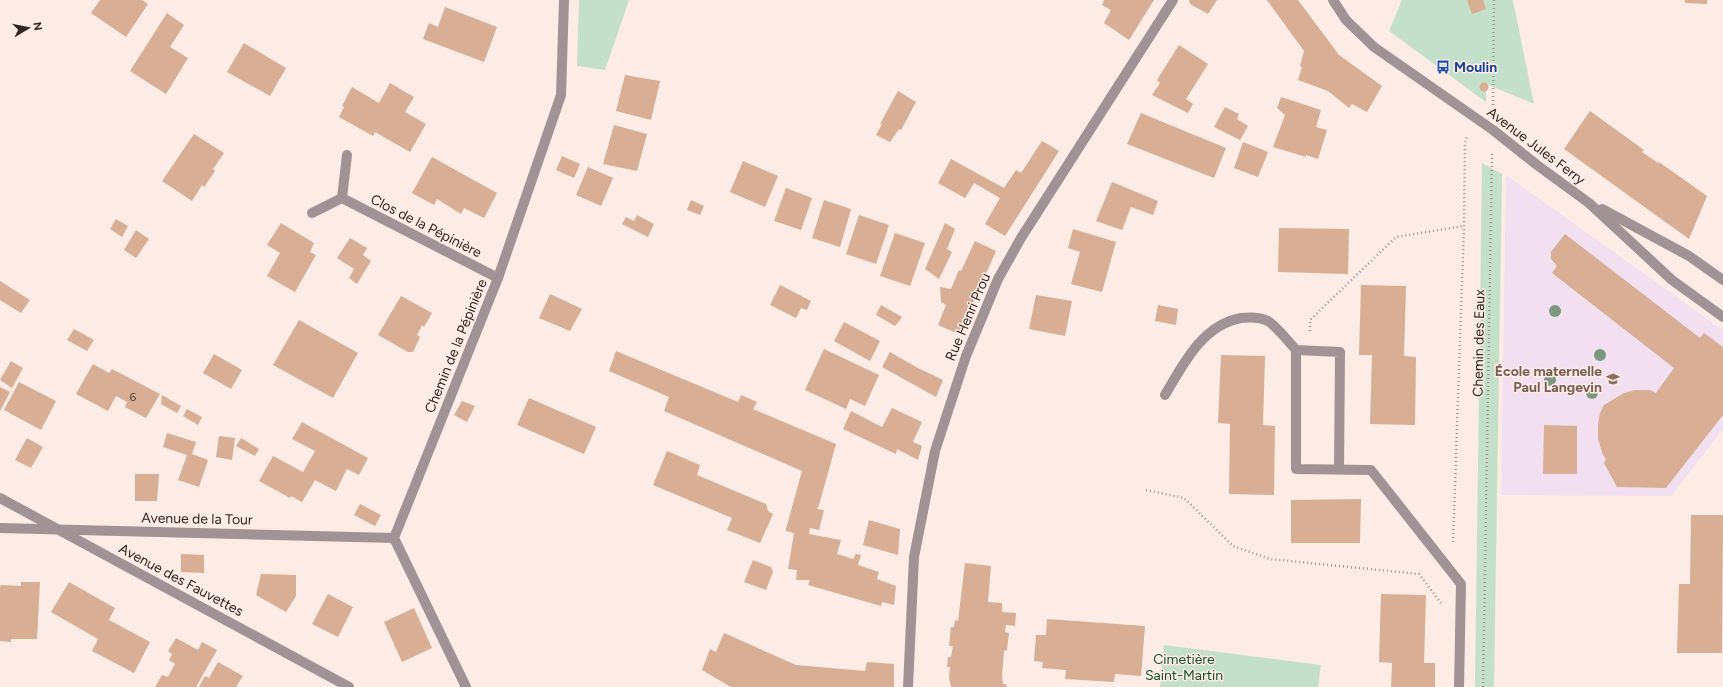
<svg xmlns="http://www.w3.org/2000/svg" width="1723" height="687" font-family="Figtree,sans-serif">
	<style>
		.education { fill: #f2dfef }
		.green { fill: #c4dfca }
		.building { fill: #d8ae94 }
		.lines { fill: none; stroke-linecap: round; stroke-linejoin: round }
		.path { stroke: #a0938d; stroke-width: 2.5; stroke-dasharray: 1 3; stroke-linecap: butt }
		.service { stroke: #a19395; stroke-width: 10 }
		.minor { stroke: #a19395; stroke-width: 10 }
		.tertiary { stroke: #a19395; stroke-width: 10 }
		.tree { fill: #7c987f }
		.labels { text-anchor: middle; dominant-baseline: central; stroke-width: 3; stroke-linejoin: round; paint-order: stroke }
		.number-label { font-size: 12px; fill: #59473e }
		.transit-label { font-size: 14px; font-weight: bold; fill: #164399; stroke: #fdece5; text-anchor: start }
		.street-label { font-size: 14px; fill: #2f2521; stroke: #fdece5 }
		.education-label { font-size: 14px; font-weight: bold; fill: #785e54; stroke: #fdece5; text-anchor: end }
		.park-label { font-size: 14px; fill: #13532c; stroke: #fdece5 }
	</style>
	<rect width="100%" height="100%" fill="#fdece5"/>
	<path class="education" d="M1506,175L1723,330V429L1671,496L1501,495Z"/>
	<g class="green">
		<path d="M579,0H629L605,70L577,66Z"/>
		<path d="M1402,0H1513L1534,104L1486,84V102L1389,31Z"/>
		<path d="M1482,163L1502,174L1494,687H1475Z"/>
		<path d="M1164,645L1321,665L1318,687H1160Z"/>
	</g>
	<g class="building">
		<path d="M100,0H142L148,4L126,37L91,13Z"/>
		<path d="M1104,0H1154L1129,40L1104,23L1111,10L1102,5Z"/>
		<path d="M1189,0H1217L1208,14L1190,4Z"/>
		<path d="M1267,0H1298L1339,55L1382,86L1367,112L1352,104L1349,108L1328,91L1298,80L1302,67L1300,66L1304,51Z"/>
		<path d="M1467,0H1483L1486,9L1472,14Z"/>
		<path d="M1685,0H1707V4L1685,3Z"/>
		<path d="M445,7L497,27L484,62L423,39L429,23L438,27Z"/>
		<path d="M167,13L184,25L170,47L188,58L166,94L130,71Z"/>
		<path d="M244,43L286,68L270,96L227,72Z"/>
		<path d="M1179,45L1208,64L1186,99L1193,104L1188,113L1152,95L1160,83L1157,80Z"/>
		<path d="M625,75L660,81L651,120L616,111Z"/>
		<circle cx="1484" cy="87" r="4.5"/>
		<path d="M390,83L414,97L405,112L426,124L410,152L375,132L373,136L339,117L344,107L342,106L352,87L379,103Z"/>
		<path d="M898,91L916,102L901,130L899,129L890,142L876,135L882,124H880Z"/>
		<path d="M1281,97L1321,110L1316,127L1327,130L1318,159L1306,155V157L1273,147L1285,115L1277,108Z"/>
		<path d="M1225,107L1239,114L1237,119L1248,126L1240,140L1214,127Z"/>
		<path d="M1590,111L1644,150L1642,152L1658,163L1659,162L1707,196L1689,239L1564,149Z"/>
		<path d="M1141,113L1226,148L1214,178L1127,144Z"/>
		<path d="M614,125L647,134L637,171L603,164Z"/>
		<path d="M194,134L224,153L213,169L215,171L204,187L202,185L192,201L162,181Z"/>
		<path d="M1042,141L1059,151L1005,236L985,224L1000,198L974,183L965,198L938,183L951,159L1004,188L1016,170L1021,173Z"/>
		<path d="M1243,142L1268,152L1258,177L1234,168Z"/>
		<path d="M562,156L580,164L574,178L556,170Z"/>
		<path d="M432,157L497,193L484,218L464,208L461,214L437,199L434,205L412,193Z"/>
		<path d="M743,161L778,176L765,207L730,192Z"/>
		<path d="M588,167L613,178L601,206L576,195Z"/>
		<path d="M1112,182L1158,201L1153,215L1131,207L1122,230L1096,221Z"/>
		<path d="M786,188L812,198L801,230L774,221Z"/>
		<path d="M691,200L704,206L700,215L687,210Z"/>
		<path d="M824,200L851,209L840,247L812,238Z"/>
		<path d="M637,215L654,224L648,237L622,224L626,217L634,221Z"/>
		<path d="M859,215L889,225L876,264L846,254Z"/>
		<path d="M116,219L128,226L122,237L110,229Z"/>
		<path d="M281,223L314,243L310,252L316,255L295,292L267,276L280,253L267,245Z"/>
		<path d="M945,223L955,229L947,249L952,252L939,279L925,269Z"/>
		<path d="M1279,228L1349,229L1348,274L1278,272Z"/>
		<path d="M1073,229L1116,242L1102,292L1071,284L1080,252L1068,248Z"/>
		<path d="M136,230L149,239L136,258L124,250Z"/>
		<path d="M895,233L925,243L910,286L880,276Z"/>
		<path d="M1565,234L1700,338L1704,333L1723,347V415L1666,488L1617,487L1604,463L1606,459L1603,455L1598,439V425L1600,413L1604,405L1624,393L1635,390H1650L1656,393L1674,368L1552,273L1557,266L1551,259V252Z"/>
		<path d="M350,238L367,248L363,255L371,261L357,284L349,278L354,269L337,258Z"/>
		<path d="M975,241L996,251L959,334L938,325L946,305L941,302L940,287L951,289L959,270L961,271Z"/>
		<path d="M0,281L30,300L21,313L0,300Z"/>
		<path d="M780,285L811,301L807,310L801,308L796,318L770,305Z"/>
		<path d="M1361,285L1406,286L1404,356L1416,357L1415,425L1370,424L1372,355H1359Z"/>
		<path d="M550,294L582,309L570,331L539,318Z"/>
		<path d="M1036,295L1072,301L1065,336L1029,329Z"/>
		<path d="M401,296L432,313L424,327L422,325L417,335L420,337L413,352H408L378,335Z"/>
		<path d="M881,305L902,317L895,326L876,315Z"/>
		<path d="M1158,305L1178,309L1176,325L1155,321Z"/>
		<path d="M299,320L358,353L333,398L273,365Z"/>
		<path d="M844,322L880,341L870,361L834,341Z"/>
		<path d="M74,329L94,340L87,351L67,340Z"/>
		<path d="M824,349L879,375L865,406L850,399L846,409L805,390Z"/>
		<path d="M616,351L738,402L741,395L757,402L753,409L836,444L819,505L817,509L824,510L819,530L810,528L809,534L841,540L837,554L853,559L856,554L861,555L858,565L879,572L877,579L896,586L894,605L882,602L881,606L808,585L810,580H796L797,570L788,569L794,533L786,531V529L802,471L664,411L669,397L609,371Z"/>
		<path d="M890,352L916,367L943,380L936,397L882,367Z"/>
		<path d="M214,354L242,370L231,389L203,373Z"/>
		<path d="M1221,355L1265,356L1263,425L1275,426L1274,495L1229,494L1230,424L1218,423Z"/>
		<path d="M11,361L23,368L12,388L0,380Z"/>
		<path d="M93,364L109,373L112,369L160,394L146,418L125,407L127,402L116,396L108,411L76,394Z"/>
		<path d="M19,382L56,401L41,430L4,410Z"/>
		<path d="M0,387L10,392L0,411Z"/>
		<path d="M162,395L181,406L177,413L161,404Z"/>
		<path d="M529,398L596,427L584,454L517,425Z"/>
		<path d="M462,401L475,406L467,422L454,415Z"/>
		<path d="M892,408L922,422L913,442L922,446L918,460L897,449L896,454L843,429L851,411L882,427Z"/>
		<path d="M187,409L202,417L198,425L183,416Z"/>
		<path d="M302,422L368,458L359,475L347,469L336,491L315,480L302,502L291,496L290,498L259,481L273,456L303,472L315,451L292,439Z"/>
		<path d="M1544,425L1577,426V474H1543Z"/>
		<path d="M167,433L196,442L192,454L208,460L199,487L178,480L187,455L163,447Z"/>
		<path d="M219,436L235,438L232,460L216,457Z"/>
		<path d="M27,438L43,447L31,468L15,460Z"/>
		<path d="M241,438L259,449L255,456L236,446Z"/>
		<path d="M667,451L700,465L697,475L766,504L768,511L773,514L760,543L727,530L732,518L653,485Z"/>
		<path d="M135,474H159L157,501H135Z"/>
		<path d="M1361,499L1360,543H1291V500Z"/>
		<path d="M360,504L381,515L375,526L354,515Z"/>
		<path d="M1691,515H1723L1722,653H1677L1679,584H1690Z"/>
		<path d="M869,520L900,529L898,555L863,545Z"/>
		<path d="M181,554L204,555V573L181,572Z"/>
		<path d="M753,560L771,567L773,572L766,590L744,582Z"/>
		<path d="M965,563L991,566L988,602L1002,603V612L1016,613L1015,626L1006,625L1005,632L1009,633L1007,650L1004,651L1002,676L1003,684H1006L1007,687H951L949,678L950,667H947L948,657H951L953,646H949L951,627H954L955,620L958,621Z"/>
		<path d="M261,574L296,575V596L286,612L256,595Z"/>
		<path d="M21,582H40L37,639H11V642L0,641V587L1,585L21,586Z"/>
		<path d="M69,582L115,608L109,620L150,642L134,673L92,651L98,639L51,612Z"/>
		<path d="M328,594L353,607L338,637L312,624Z"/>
		<path d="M1381,594L1426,595L1424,663H1435V687H1391L1392,663L1379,662Z"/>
		<path d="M414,608L432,648L402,662L384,622Z"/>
		<path d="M1047,619L1145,626L1141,676L1115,674L1114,682L1065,679L1066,670L1042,668L1043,662L1034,661L1036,635H1046Z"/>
		<path d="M724,633L796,665L865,671L867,662L894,664V687H731L702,670L710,649L716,652Z"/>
		<path d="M176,638L198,650L202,642L217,650L196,687H155L162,675L168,677L175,664L169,660L172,654L168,651Z"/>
		<path d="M218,662L243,676L236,687H199L205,676L209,678Z"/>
	</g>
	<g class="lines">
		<g class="path">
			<path d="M1493,105L1494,0"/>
			<path d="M1310,331V320L1396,237L1464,226"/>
			<path d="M1146,490L1184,498L1233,546L1270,559L1419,574L1441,603"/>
			<path d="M1453,542L1464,226L1465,143L1467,137"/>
			<path d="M1483,687L1492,154"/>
		</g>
		<g class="service">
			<path d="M1296,350L1340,352L1339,469"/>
			<path d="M1165,395C1183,365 1202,325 1241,318C1249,317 1260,317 1268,321C1276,326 1289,342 1296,350V469L1371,470L1461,584L1459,687"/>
		</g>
		<g class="minor">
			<path d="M342,198L347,155"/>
			<path d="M312,213L342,198L498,278"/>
			<path d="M0,498L349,687"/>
			<path d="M0,528L394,538"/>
			<path d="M466,687L394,538L498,278L561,95L564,0"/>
			<path d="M908,687L914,557L935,451L966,356L998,279L1021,238L1173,0"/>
		</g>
		<g class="tertiary">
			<path d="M1333,0L1346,20L1374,47L1493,130L1537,165L1589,203L1672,280L1723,317"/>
			<path d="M1602,209L1689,256L1723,280"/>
		</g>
	</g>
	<g class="tree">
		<circle cx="1555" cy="311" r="6"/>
		<circle cx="1600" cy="355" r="6"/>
		<circle cx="1550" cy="380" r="6"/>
		<circle cx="1592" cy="393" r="6"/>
	</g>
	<defs>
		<g id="bus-bare" transform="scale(1.08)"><path d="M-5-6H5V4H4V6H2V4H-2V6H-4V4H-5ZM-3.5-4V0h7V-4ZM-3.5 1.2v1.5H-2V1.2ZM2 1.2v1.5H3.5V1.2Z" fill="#1a4fb4" stroke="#fdece5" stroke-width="2.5" paint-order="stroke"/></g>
		<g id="school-bare" transform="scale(1.08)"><path d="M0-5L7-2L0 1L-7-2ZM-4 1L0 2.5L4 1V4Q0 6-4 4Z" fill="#8d6e63" stroke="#fdece5" stroke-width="2.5" paint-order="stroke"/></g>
	</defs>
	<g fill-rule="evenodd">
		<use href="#bus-bare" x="1443" y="67"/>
		<use href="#school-bare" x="1613" y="379"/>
	</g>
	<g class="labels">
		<g class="number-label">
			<text x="133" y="397">6</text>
		</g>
		<g class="transit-label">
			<text x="1454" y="67">Moulin</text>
		</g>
		<g class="street-label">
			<text transform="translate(1536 146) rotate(37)">Avenue Jules Ferry</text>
			<text transform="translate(426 226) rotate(27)">Clos de la Pépinière</text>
			<text transform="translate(968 317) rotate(-67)">Rue Henri Prou</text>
			<text transform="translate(1479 343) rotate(-89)">Chemin des Eaux</text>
			<text transform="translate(456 346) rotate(-68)">Chemin de la Pépinière</text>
			<text transform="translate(197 519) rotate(1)">Avenue de la Tour</text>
			<text transform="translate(181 580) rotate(28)">Avenue des Fauvettes</text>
		</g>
		<g class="education-label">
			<text x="1602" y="371">École maternelle<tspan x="1602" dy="16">Paul Langevin</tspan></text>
		</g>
		<g class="park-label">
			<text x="1184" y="659">Cimetière<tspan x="1184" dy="16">Saint-Martin</tspan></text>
		</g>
	</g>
	<g transform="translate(28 28) rotate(80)" stroke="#fdece5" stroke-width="3" paint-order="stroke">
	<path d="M0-3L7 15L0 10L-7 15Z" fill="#2f2521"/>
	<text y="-6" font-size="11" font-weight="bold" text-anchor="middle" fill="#2f2521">N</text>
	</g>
</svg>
